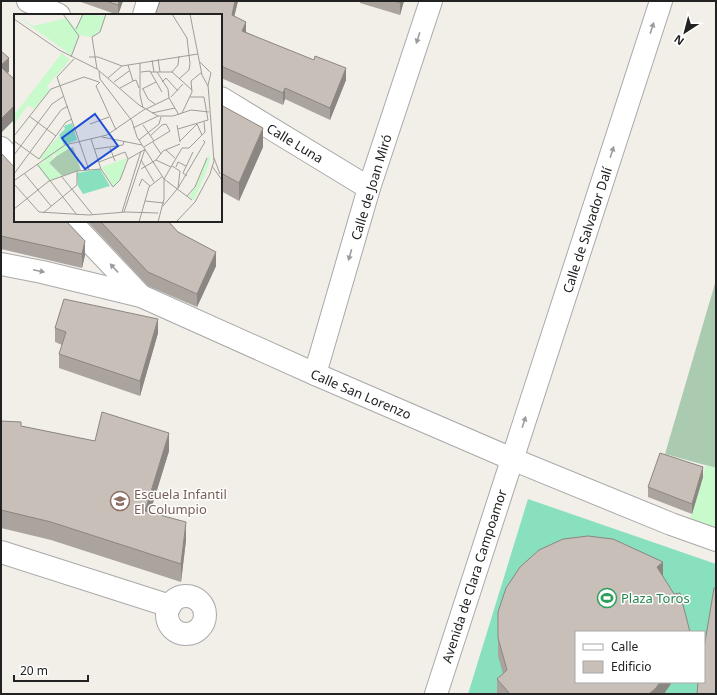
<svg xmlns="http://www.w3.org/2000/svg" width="717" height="695" font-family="'Noto Sans',sans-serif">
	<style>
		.cemetery { fill: #aacbaf }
		.park { fill: #c8facc }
		.pitch { fill: #88e0be; fill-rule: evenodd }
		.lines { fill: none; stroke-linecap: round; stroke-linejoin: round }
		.street-casing { stroke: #a9a9a9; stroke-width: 24 }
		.street { stroke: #fff; stroke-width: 22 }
		.wall { fill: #aba49e }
		.shaded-wall { fill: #8b8681 }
		.building { fill: #c7bfb8; stroke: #8b8681 }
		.oneway { fill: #9c9c9c }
		.labels { text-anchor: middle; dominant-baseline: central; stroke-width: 3; stroke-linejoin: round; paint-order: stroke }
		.street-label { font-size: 13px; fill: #222; stroke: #fff }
		.education-label { font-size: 13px; fill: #785e54; stroke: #fff; text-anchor: start }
		.leisure-label { font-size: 13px; fill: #27864d; stroke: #fff; text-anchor: start }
		.inset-road { fill: none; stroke: #9f9d99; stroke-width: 1 }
		.view { fill: #1d4ed8; fill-opacity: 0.15; stroke: #1d4ed8; stroke-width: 2 }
		.inset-edge { fill: none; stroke: #222; stroke-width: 2 }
	</style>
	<rect width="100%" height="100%" fill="#f2efe9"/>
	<path class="cemetery" d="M716,280V468L665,454Z"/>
	<path class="park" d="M706,465L716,468V540L687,530Z"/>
	<path class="pitch" d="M528,499L716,564V694H468ZM576,632H704V682H576Z"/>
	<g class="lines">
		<g class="street-casing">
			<g id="street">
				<path d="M28,1L59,15"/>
				<path d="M144,15L148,1"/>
				<path d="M221,98L369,188"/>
				<path d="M1,148L15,163"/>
				<path d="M70,221L141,296"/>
				<path d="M1,264L42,272L141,296L315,374L512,459L671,524L716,540"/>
				<path d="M315,374L369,188L431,1"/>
				<path d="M1,552L170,606"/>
				<circle cx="186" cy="615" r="19"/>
				<path d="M436,694L661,1"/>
			</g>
		</g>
		<use href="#street" class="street"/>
	</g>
	<g class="wall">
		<path d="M78,1H123L118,15Z"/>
		<path d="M160,1H238L234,16L246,32L346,80L330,120L285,99L283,105L221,78V15Z"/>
		<path d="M360,1H404L400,15L360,3Z"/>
		<path d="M221,105L263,147L239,201L221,191Z"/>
		<path d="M1,153L85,255L82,268L1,249Z"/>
		<path d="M87,221H168L178,232L216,266L197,307L148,286Z"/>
		<path d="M55,328L158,333L140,396L59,368V354L62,345L55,342Z"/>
		<path d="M716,390V402H715V392Z"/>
		<path d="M1,421L21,426L95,441L169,451L150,512L186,540L181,582L51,540L1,528Z"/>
		<path d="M703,477L692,514L648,497V487Z"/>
		<path d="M498,612L576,682H672L664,694H497V679L503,674L498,656Z"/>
	</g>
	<g class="shaded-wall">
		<path d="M119,1H123L118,15V5Z"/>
		<path d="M235,1H238L232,26V15Z"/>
		<path d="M400,1H404L400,15Z"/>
		<path d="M246,22V34L242,31Z"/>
		<path d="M9,58V72L1,79V65Z"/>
		<path d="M346,68V80L330,120V108Z"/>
		<path d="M285,88V99L283,105V93Z"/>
		<path d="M15,105V119L1,133V119Z"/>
		<path d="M263,128V147L239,201V183Z"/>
		<path d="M85,241V255L82,268V254Z"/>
		<path d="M216,252V266L197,307V294Z"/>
		<path d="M158,319V333L140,396V381Z"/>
		<path d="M169,433V451L145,529V511Z"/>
		<path d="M703,467V477L692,514V504Z"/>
		<path d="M186,522V540L181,582V564Z"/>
		<path d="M663,562V580L657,567Z"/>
		<path d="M660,682H672L664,694H649Z"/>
	</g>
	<g class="building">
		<path d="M106,1H119L118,5Z"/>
		<path d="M160,1H235L232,15L246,22L242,31L314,60L315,56L346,68L330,108L285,88L283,93L221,66V15H155Z"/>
		<path d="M394,1H400V3Z"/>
		<path d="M1,51L9,58L1,65Z"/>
		<path d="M1,67L15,80V105L1,119Z"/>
		<path d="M221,105L263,128L239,183L221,173Z"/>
		<path d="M1,153L15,168V221H66L85,241L82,254L1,236Z"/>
		<path d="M100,221H168L178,232L216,252L197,294L148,272Z"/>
		<path d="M64,299L158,319L140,381L59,354L66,332L55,328Z"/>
		<path d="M102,412L169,433L145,511L186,522L181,564L51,522L1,510V421L21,422V426L95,441Z"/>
		<path d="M660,453L703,467L692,504L648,487Z"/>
		<path d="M588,536L613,539L663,562L657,567L674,594L680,593L690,632H576V682H660L656,688L649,694H510L497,679L507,670L498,638V612L506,588L520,567L539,550L563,539Z"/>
		<path d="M714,588H716V694H697L698,682H704V648Z"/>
	</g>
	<defs><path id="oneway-solid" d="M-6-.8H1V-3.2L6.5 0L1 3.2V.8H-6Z"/></defs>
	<g class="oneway">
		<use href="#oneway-solid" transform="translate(652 28) rotate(-72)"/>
		<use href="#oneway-solid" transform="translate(418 38) rotate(108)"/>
		<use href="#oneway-solid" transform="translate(612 152) rotate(-72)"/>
		<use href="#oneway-solid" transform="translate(350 255) rotate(106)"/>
		<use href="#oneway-solid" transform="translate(114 268) rotate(-133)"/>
		<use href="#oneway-solid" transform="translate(39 271) rotate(12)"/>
		<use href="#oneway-solid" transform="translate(524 422) rotate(-72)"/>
	</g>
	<defs>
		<g id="school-ring" transform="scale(1)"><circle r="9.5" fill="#fff" stroke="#8d6e63" stroke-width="1.5"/><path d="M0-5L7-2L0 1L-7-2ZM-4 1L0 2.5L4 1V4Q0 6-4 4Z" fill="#8d6e63"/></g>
		<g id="stadium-ring" transform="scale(1)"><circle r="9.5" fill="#fff" stroke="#2e9e5b" stroke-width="1.5"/><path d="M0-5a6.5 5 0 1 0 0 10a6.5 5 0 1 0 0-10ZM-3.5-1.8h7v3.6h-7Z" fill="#2e9e5b"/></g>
	</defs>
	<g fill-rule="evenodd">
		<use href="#school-ring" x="120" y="501"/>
		<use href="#stadium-ring" x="607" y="598"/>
	</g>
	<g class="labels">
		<g class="street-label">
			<text transform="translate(295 143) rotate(31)">Calle Luna</text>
			<text transform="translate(371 187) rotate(-73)">Calle de Joan Miró</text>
			<text transform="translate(587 230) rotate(-72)">Calle de Salvador Dalí</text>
			<text transform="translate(361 394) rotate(23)">Calle San Lorenzo</text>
			<text transform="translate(474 576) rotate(-72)">Avenida de Clara Campoamor</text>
		</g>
		<g class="education-label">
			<text x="134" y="494">Escuela Infantil<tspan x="134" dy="15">El Columpio</tspan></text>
		</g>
		<g class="leisure-label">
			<text x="621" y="598">Plaza Toros</text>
		</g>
	</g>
	<g transform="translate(14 14)">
		<rect width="208" height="208" fill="#f2efe9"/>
		<path d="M59,133L67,156L48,162L35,149L49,136Z" fill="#aacbaf"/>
		<path d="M0,0L19,12L53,4L62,15L69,0L91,2L87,16L78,23L65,21L57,41ZM48,39L56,46L33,72L36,76L20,95L14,91L0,111V101ZM45,122L50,131L55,130L56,134L43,142L40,140L38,141L40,144L35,149L48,162L35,167L23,151L32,147L25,144ZM195,140L196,146L192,158L180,186L175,182L182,173ZM113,144L106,166L99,173L88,153Z" fill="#c8facc"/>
		<path d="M58,109L63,126L50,131L45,121L51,115L50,112ZM86,155L96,172L69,180L64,172L63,159Z" fill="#88e0be"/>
		<path class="inset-road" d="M49,0L65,22L57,43M158,0L173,24L176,50L175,56L165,65M176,0L188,61L194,72M0,5L45,36L83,55L125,91L144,102H159L168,99L178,78L177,67L188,58M62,15L69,0M75,43H84L108,52M60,45L43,63L75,156M144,45L146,58M138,46L140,58M126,49V81L129,94M114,51L119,67L122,66L125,74M83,55L78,23L86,18L92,0M85,57L86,65L118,107L123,123L150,165L178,186M127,58L136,57L148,78M136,58H158L178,76M143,58L154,75L155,84L165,101M158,58L164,51L165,42M94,64L108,52L184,40M86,68L82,72L102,116M100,68L115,57M148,68L152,64L164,77M106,74L119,67M128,75L142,68M129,75L134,85L141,90M157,83L169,70M132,95L155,84M138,99L161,94M168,99L177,96L195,98M15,102L42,122M76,110L95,103M183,110L188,121M129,111L140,127M163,111L166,128M119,114L144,102M164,115L194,106L190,83H176M0,122L37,75L70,63L85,68M136,122L148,111M88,123L128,131M77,125L87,155L99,173L106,166L114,145L130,136M125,126L145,110L147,103M0,127L25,145L52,108L58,105M166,127L183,110M139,128L147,140M130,133L156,117L152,110L148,111M96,134L101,147M168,134H175L191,118L190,108M81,135L109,131L110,127M152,136L161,144M0,141L38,90L50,82M200,144L206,160M127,146L140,168M142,146L157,153M85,148L111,138L114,145M23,150L63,201M198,152L208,166M162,153L164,148L172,152M127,155L142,146L149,137L166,130M10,159L37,192M0,160L47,96L54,92M173,162L169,159L179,138M48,163L78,200M150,165L168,134M1,166L51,131L93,121L131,95M1,171L25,198L75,201L112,198M125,172L128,165L136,172M164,174L191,128L189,126M173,182L181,173L193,144M131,187L150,189M149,192L164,174L166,157L158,152M0,195L35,167L63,157L87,155M108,198L127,137M110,198L131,135M112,198L144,199M29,199L63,171V157M125,208L135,173L149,162M144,208L150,185V165M162,208L181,188L196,160L200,147L194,71L197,59L186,48"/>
		<path class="view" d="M81,100L104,132L71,155L48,124Z"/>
		<rect width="208" height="208" class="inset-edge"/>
	</g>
	<rect width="717" height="695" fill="none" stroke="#222222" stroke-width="4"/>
	<rect x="575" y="631" width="130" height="52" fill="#ffffff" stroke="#a7a7a7"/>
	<rect x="583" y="644" width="20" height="6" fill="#ffffff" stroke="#a7a7a7"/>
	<text x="611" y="651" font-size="12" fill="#222222">Calle</text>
	<rect x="583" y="661" width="20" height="12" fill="#c7bfb8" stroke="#a7a7a7"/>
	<text x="611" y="671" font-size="12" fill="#222222">Edificio</text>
	<g transform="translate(685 32) rotate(216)" stroke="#ffffff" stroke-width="3" paint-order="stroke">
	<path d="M0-3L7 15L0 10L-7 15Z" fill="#222222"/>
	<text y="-6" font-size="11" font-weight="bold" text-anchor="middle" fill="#222222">N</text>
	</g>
	<path d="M14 675v6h74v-6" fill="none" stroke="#222222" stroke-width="2"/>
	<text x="20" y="675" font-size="12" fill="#222222" stroke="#ffffff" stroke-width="3" paint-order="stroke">20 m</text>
</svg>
